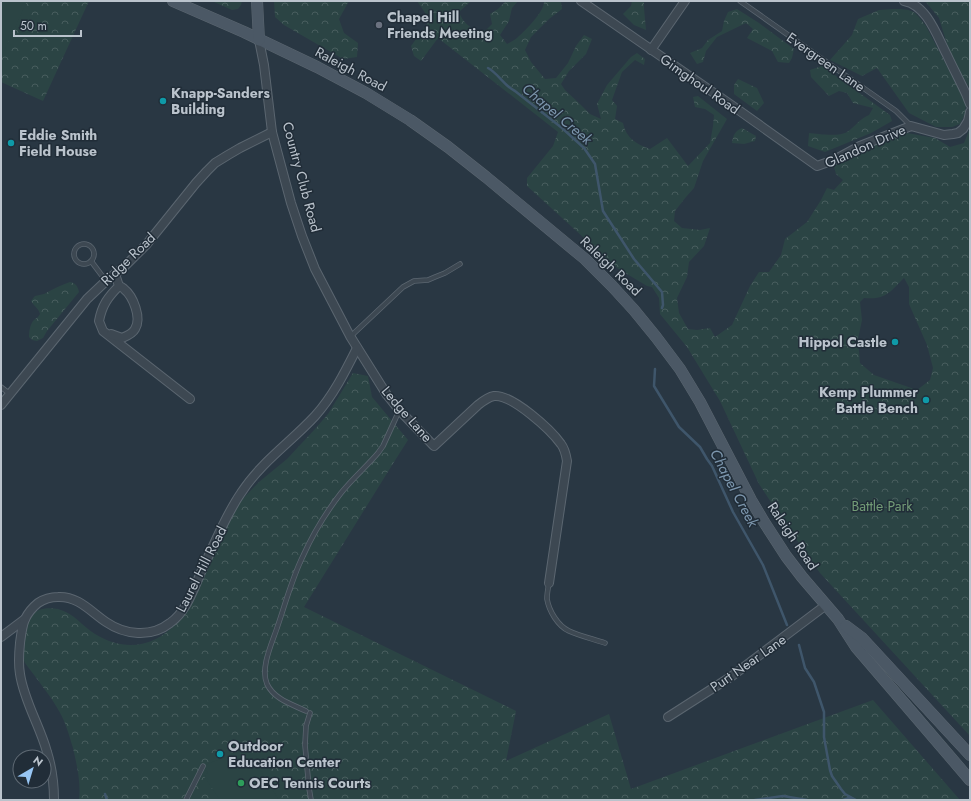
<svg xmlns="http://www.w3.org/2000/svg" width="971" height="801" font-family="Jost,sans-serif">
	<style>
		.forest { fill: url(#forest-crowns); fill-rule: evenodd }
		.pitch { fill: #2b4444 }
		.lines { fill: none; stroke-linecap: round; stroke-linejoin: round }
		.stream { stroke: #3f566b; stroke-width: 2.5 }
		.lane-casing { stroke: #5b6670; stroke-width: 5.5 }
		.street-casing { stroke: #5b6670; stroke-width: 10 }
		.secondary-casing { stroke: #5b6670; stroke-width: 12 }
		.lane { stroke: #3d4852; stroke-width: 4 }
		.street { stroke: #3d4852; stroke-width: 8 }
		.secondary { stroke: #4b5865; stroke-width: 11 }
		.worship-dot { fill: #6b7280; stroke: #212d38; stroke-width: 1.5 }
		.culture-dot { fill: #0f9aa8; stroke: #212d38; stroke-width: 1.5 }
		.leisure-dot { fill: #2e9e5b; stroke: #212d38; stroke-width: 1.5 }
		.labels { text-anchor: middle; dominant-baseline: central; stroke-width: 3; stroke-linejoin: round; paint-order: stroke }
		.poi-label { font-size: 14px; font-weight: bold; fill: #bac3cc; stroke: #212d38; text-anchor: start }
		.street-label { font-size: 14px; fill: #bac3cc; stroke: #212d38 }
		.park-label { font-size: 14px; fill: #739c77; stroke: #212d38 }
		.water-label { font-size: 15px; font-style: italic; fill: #7c96ad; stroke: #212d38 }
	</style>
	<defs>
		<pattern id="forest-crowns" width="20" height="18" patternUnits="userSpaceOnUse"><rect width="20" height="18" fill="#2b4444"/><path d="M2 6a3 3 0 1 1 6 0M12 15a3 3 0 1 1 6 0" fill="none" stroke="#485d5e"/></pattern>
	</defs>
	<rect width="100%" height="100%" fill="#293743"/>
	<g class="forest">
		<path d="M1,1H89L43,101L1,82Z"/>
		<path d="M212,1H242L241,5L238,9L232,10Z"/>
		<path d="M274,1H349L339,19L344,33L358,43L357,57L343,59L284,25L275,17Z"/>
		<path d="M417,1H471L459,12C463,23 469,26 478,32L486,30L492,24L490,14L498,9L506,1H518L512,8L509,21L500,35L507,44C511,42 515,40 518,37C526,30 545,11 544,1H561L562,9L549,19L531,37L525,50L531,62L545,79L556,78L568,63L576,46L584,35L592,39L586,54L569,71L561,84L565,90L581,105L590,114L601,119L597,104L607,85L631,57L637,53L645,59L644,65L635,60L622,72L612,100L617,106L615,119L623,123C626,138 636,144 650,149L667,138L688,166L710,143L713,126L714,115L705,109L695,107L693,97L698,96L727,119L703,161L694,188L686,197L675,211L674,221L682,228L700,230L710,228L704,246L689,262L687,277L677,298L679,313L688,329L697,330L710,328L715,337L732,325L750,286L759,272H769L781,255L785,239L807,222L821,200L827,188L834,190L843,180L836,174L834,167L840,162L891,137L907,133L935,138L950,147L964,143L970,128V736L820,573L784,522L759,484L720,401L687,347L660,314L659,298L652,287L647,286L617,268L527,186V178L553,146L558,132L438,38L421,61L414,56L411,46L430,20ZM904,278L909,287V304L927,345L933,368L930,380L917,390L874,375L860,363L858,339L862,320L860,302L864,298C886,300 890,292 904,278Z"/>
		<path d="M632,1H644V8L646,30L634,25L623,14L631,6Z"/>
		<path d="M925,1H970V90L969,87L953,60L946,41L939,18Z"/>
		<path d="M737,9L759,23L794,49L792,58L789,63L778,62L772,51L747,38L753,29L746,23L717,37L706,51L703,62L697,64L690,53L702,48L708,40L722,31L724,21L728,12Z"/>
		<path d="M893,9C913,9 914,10 926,26L966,103L965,114L960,124L952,127H936L909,113L877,68L862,76L830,60L852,35L858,19L879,10Z"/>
		<path d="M822,66L890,115L892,121L871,133L825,152L808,146L809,133C818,134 839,137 847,132C855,127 859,119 869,115L873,108L853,103L847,93L839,91L829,96L811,77L810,70Z"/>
		<path d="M738,79L757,88L764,103L757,111L734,94V85Z"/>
		<path d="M742,128L756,136L755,141L744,144L732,143C733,135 735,131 742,128Z"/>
		<path d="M70,282C76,283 78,287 79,292L47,331L43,338L37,341L32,340L29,337C29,332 30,325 33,321C36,318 38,318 40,314C39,309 34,306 31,301C33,299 33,298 35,296C38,295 41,295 44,294C53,289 61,285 70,282Z"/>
		<path d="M353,373L368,376L372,397L408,440L394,462L304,607L516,711L506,761L609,714L631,789L873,700L960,800H79C81,782 77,766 73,748C69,735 66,723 59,711C50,695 36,678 25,663C19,650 21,641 26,628C27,625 28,620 30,617C36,608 48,607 58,609C74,613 82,626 95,634C124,652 155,648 177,622L233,509L259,482L287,459L315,429L328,414Z"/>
	</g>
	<g class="pitch">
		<path d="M1,1H27L1,58Z"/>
		<path d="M246,748L279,800H220L204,776L208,773L203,766Z"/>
	</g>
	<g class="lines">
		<g class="stream">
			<path d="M488,68C499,74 504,86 515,91L562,128L584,148L595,164L603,211L634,259L662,292L663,305L662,308"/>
			<path d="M655,369L654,386L679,427L700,447L707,459L712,466L733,512L763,565L787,625"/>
			<path d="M799,645L805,668L814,682L824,712V737L830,770L832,776L841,789L845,794L856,800"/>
			<path d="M105,794L107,800"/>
			<path d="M755,800L783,796L807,800"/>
			<path d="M843,800L849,798L854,800"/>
		</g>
		<g class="lane-casing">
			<g id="lane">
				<path d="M740,1L896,111L911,126"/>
				<circle cx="84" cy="254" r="10"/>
				<path d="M91,261L106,281"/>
				<path d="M351,336L403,287L414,281L428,280L435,277L445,273L460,264"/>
				<path d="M1,387L10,394"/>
				<path d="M549,583C548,588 547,594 547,599C549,611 558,626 569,631C580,636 593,639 605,643"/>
				<path d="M306,711C291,704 274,699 267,684C260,668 272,643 277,628C285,605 292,578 303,556C312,536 327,511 341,493C352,479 366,467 378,453L383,446L399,411"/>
				<path d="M310,713L306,726L305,745L309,788L311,800"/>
				<path d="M186,800L203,766"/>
			</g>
		</g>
		<g class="street-casing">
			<g id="street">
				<path d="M581,1L730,104L817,166L834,160L860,146L911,126L944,135L953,134L958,133L963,129L968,121L970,112"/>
				<path d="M904,1C927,5 937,36 947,55C953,68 960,81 966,94L970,104"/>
				<path d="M259,40L264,65L272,132L291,203L302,236L315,269L350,336L387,395L399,410L434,446L478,405C483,401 488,397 494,396C512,394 551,430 561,444C565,449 566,455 567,461L549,583"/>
				<path d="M651,50L685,1"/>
				<path d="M115,274L119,286C108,297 102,305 99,321L103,331L190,399"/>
				<path d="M111,334L122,338C127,336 133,333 135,329C142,318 133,296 124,289C124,288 119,286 119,286"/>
				<path d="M1,405L87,299L106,281L125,266L146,245L196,183L207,171L215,163L228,155L240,148L272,132"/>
				<path d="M1,637L25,619"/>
				<path d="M668,717L732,676L826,605"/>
				<path d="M54,800C54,784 52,768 47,752C40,726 24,701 20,674C18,663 19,653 20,643C21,635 22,626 25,619C28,613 33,607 38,603C44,599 50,597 58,597C78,596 90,611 106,622C125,635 151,638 170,623C187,611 194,588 202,570C214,545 225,516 241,493C261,462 291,442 315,416C333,396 345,372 357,348"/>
			</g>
		</g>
		<g class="secondary-casing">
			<g id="secondary">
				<path d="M173,1L244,32L317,67L366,93L410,120L448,147L486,177L585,259L612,286L634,310L656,337L680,369L700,402L751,500L764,522L786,556L802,577L838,619L856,647L970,780"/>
				<path d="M257,1L259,40"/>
				<path d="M846,626L862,638L970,755"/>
			</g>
		</g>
		<use href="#lane" class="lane"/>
		<use href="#street" class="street"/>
		<use href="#secondary" class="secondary"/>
	</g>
	<circle class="worship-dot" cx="379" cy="25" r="4"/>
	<g class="culture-dot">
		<circle cx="163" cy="101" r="4"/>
		<circle cx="11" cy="143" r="4"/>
		<circle cx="895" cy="342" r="4"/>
		<circle cx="926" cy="400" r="4"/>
		<circle cx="220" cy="754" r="4"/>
	</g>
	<circle class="leisure-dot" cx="241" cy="783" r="4"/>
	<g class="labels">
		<g class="poi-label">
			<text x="387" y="17">Chapel Hill<tspan x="387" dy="16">Friends Meeting</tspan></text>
			<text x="171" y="93">Knapp-Sanders<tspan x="171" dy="16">Building</tspan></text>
			<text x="19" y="135">Eddie Smith<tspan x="19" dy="16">Field House</tspan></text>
			<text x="887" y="342" text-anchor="end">Hippol Castle</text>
			<text x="918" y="392" text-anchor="end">Kemp Plummer<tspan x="918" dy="16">Battle Bench</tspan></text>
			<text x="228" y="746">Outdoor<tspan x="228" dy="16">Education Center</tspan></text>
			<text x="249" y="783">OEC Tennis Courts</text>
		</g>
		<g class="street-label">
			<text transform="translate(826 62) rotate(35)">Evergreen Lane</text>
			<text transform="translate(351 69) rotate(28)">Raleigh Road</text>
			<text transform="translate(700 84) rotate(35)">Gimghoul Road</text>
			<text transform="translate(865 146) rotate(-24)">Glandon Drive</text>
			<text transform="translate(302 177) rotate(75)">Country Club Road</text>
			<text transform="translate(128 259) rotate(-44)">Ridge Road</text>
			<text transform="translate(611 266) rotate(44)">Raleigh Road</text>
			<text transform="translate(407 414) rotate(49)">Ledge Lane</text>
			<text transform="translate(793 536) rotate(56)">Raleigh Road</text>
			<text transform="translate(201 569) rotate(-63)">Laurel Hill Road</text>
			<text transform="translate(748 663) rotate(-35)">Purt Near Lane</text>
		</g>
		<g class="park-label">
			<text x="882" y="506">Battle Park</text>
		</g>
		<g class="water-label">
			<text transform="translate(557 114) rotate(40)">Chapel Creek</text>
			<text transform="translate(734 488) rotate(62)">Chapel Creek</text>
		</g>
	</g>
	<rect width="971" height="801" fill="none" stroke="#bac3cc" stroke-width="4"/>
	<g transform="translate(32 769) rotate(38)"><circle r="19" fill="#212d38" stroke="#5e6973"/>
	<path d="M0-3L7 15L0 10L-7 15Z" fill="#97c6f4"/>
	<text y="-6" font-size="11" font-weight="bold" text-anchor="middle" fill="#bac3cc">N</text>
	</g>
	<path d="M14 30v6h67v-6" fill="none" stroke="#bac3cc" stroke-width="2"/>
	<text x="20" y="30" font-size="12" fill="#bac3cc" stroke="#212d38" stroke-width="3" paint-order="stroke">50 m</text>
</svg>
